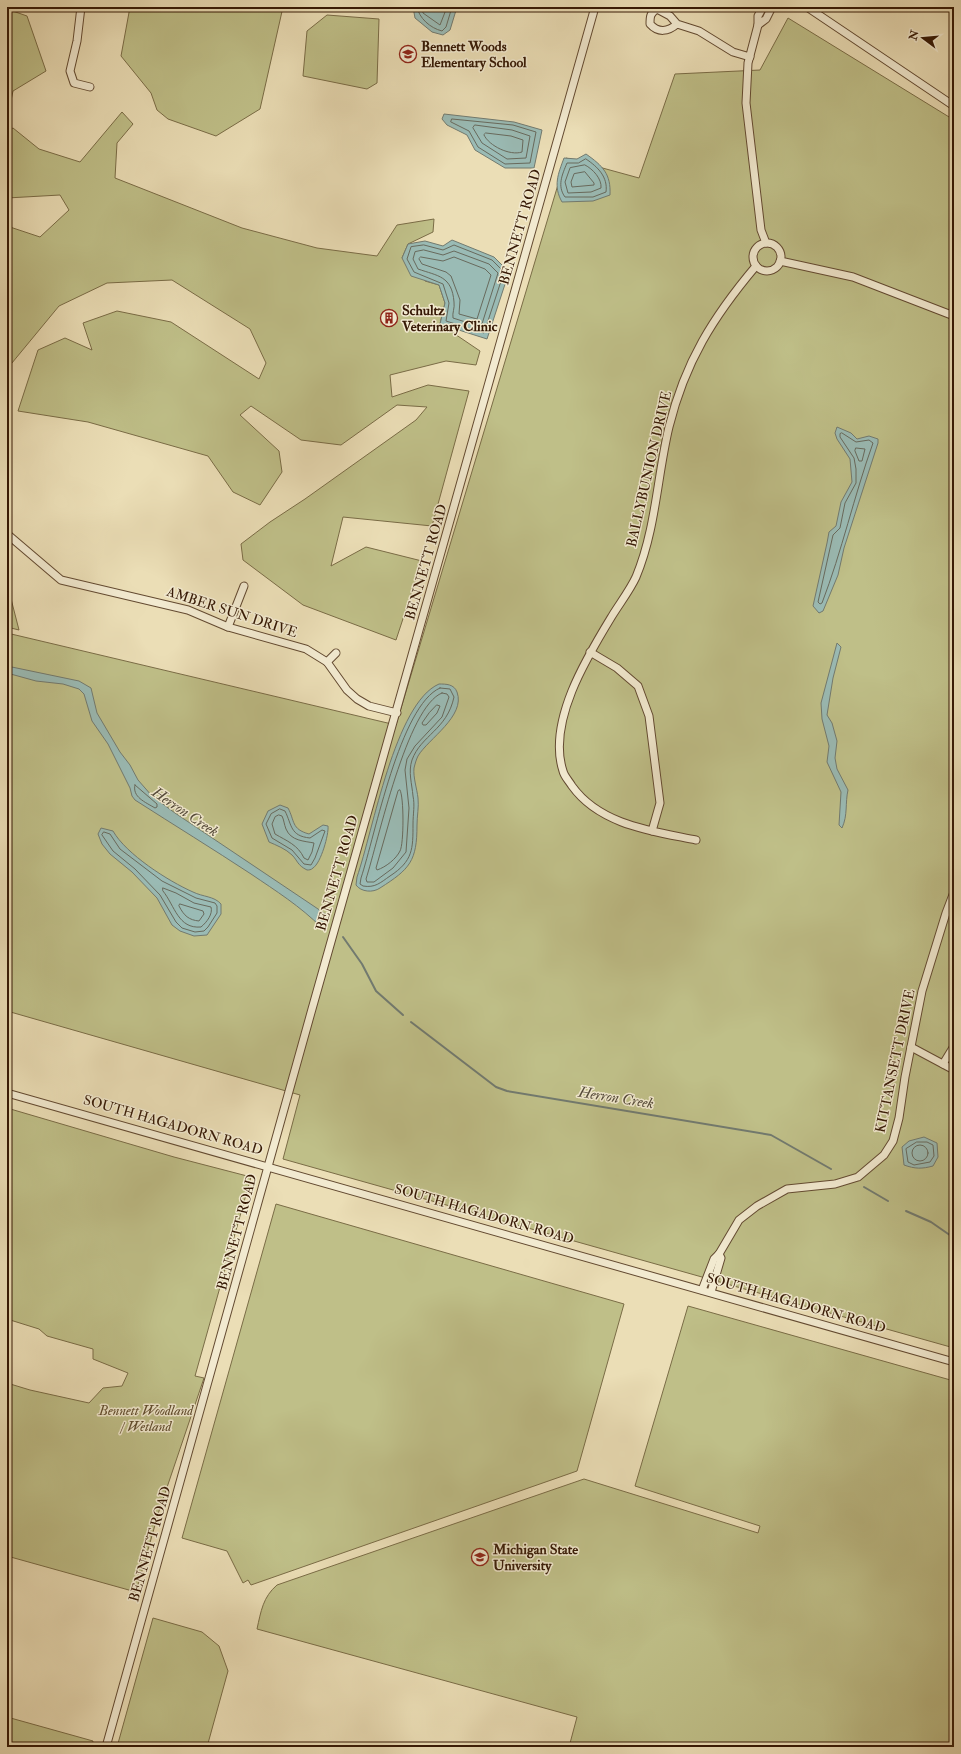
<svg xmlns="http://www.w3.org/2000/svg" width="961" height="1754" font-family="'IM FELL Double Pica',serif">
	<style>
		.green { fill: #bfbf88; stroke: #7a6c46 }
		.water { fill: #9abbb5; stroke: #727a6f }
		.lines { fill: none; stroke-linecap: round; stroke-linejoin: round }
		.shore { stroke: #686a5d; stroke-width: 1 }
		.stream { stroke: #727a6f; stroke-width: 2 }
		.minor-casing { stroke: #634a31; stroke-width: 9 }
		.minor { stroke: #f2ead0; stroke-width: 7 }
		.labels { text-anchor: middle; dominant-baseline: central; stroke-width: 3; stroke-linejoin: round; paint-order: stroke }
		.poi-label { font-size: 14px; font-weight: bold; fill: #361905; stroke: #f2ead0; text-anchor: start }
		.street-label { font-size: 14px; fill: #361905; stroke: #f2ead0 }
		.park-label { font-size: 14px; font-style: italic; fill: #5f4b2c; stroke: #f2ead0 }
		.water-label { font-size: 15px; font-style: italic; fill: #544a3a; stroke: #f2ead0 }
	</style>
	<rect width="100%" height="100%" fill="#ebdeb6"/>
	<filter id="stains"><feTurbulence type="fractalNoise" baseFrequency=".005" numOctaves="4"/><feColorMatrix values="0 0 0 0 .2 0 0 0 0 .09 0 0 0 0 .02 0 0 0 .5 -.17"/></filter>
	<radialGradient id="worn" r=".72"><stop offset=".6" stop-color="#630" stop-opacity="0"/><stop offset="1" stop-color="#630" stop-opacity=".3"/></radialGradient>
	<g class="green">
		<path d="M130,7H283L260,109L216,136L168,119L157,110L151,93L121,56Z"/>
		<path d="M7,9L27,16L46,71L13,91L8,115Z"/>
		<path d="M327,15L379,19L377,83L367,89L303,76L307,31Z"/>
		<path d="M788,18L954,120V1348L283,1159L300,1095L7,1011V633L396,725L566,158L639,178L675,74L760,70Z"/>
		<path d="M122,112L133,124L117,143L115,178L242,228L317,248L377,256L397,225L434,219L433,232L408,244L402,258L425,281L439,285L445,303L440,324L480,351L476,365L446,361L390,375L392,397L428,385L469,391L432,526L343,517L331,566L366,547L422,561L396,640L303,605L243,560L241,544L270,522L305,499L416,420L427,407L397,405L341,445L301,440L251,406L240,415L279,451L282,472L260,505L233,492L208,456L88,422L18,411L38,350L65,338L92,350L83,323L117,311L171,322L259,379L266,363L250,329L172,280L107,283L59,306L7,369V226L40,237L69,210L60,195L7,198V131L13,128L39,149L80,162Z"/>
		<path d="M7,590L9,591L19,630L7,627Z"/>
		<path d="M7,1108L174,1157L251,1177L195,1376L204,1378L159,1511L136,1592L7,1556V1383L30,1390L89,1403L103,1388L122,1386L128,1373L93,1359V1349L47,1336L39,1329L7,1319Z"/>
		<path d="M276,1204L624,1304L577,1471L251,1585L248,1580L243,1583L227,1551L182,1538Z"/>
		<path d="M688,1306L954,1381V1747H569L577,1717L257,1629C261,1611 263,1597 277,1585L584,1479L758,1533L760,1526L635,1486Z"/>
		<path d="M153,1618L202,1632L219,1646L228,1671L207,1747H117Z"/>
		<path d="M7,1717L93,1741L92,1747H7Z"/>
	</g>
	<g class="water">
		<path d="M413,7H457L450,30L443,35L432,32L415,18Z"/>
		<path d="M444,114L514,122L542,130L534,168H505L475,150L467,135L447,125L442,119Z"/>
		<path d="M586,154C603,166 611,174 610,195L593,201L562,202C553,186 558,174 564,158L577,159Z"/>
		<path d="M452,240L494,257L509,272L487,339L440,324L445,303L439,285L411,276L402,258L408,244L425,241L443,246Z"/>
		<path d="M837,427L851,433L857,439L869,436L878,439V443L844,548L838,575L823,611L819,613L813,606L827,543L829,532L836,526L841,502L852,482L850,459L837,439L835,433Z"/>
		<path d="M837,643L841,647L833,678L827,715L832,723L837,741L835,758L837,769L848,790C845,803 848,815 842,828L839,825L841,792L827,762L829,746L822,719L821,703Z"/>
		<path d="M7,666L79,681L91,688L97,713L120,752L130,765L138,780L152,796L175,813L327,915L322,928C300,906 276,891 251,874C213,849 174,825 135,800L132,796L130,788L108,744L92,721L84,694L79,689L63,684L36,681L7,673Z"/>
		<path d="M439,684C446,684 454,684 457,692C466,716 428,739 418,756C416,760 415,764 414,768C413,777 417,789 418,798C419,807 417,816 417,825C417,861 410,869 380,888C373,893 361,892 356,885L357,877C373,831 395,703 439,684Z"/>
		<path d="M280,805L288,808C295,821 291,829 309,834L323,825L328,826C329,834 321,863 313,868C311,870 309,870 307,870C297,865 298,861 292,855C286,849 276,845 269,842L262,824L268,811Z"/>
		<path d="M101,828L113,831C126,854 168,881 193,892C203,897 214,896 221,904V914L207,935L194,936L180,931L172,925L157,898L132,872L110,854L102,844L98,834Z"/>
		<path d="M924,1137L937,1143L938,1157L933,1166C922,1169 915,1169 904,1165L902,1147L909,1141Z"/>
	</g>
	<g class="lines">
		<g class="shore">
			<path d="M417,7C419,18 430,28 442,31L446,27L452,7"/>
			<path d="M422,7L423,13L440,25L447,7"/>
			<path d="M452,119L513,125L536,132L530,163L505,164L478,147L469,131L451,122Z"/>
			<path d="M475,125L512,130L530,136L526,158L507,159L482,143L473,128Z"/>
			<path d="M486,133L511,136L523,140L522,152C510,156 489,146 484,135Z"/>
			<path d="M586,159C598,167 608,177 606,192L593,197H565C557,186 562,175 567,163H578Z"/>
			<path d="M585,165C593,169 602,179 601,188L591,192L568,193L565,182L570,168Z"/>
			<path d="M585,172L594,183V185L572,187L571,182L574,174Z"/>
			<path d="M424,245L443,250L454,245L492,260L504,272L484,333L446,321L449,303L443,284L414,272L407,259L411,247Z"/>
			<path d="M424,250L443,255L454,251L489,264L498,273L481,327L453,318C452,313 455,308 454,302C452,276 438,276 418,269L413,259L415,252Z"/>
			<path d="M421,257L443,261L454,257L485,269L491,275L477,319L459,314L460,300L451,276L446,272L422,264L419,259Z"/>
			<path d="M842,433L856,442L869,440L873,443C854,496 842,551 822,603L820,604L818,602L833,535L840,528L845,503L856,483V469L854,458L840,437V434Z"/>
			<path d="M856,448L865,449L862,461H859L855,451Z"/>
			<path d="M440,688L450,689L454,697C447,730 421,735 412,760C408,772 412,784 413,796C415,805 413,814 413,824C413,849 413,861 390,876C380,883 375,888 363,886L360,884L361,878C375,836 400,705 440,688Z"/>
			<path d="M442,693L447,694L449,697L442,717L415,746L407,759L405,770L409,808L406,852L393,868L374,882H367L366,879C378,842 407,706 442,693Z"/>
			<path d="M437,705L440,706L437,713L426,725H423L422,723L429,713Z"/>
			<path d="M135,785L157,804V807L155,808C145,802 132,797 135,785Z"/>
			<path d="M400,790C404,796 404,844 400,851C396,859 386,867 377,870L376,868L398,791Z"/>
			<path d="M280,809L285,811C292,825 290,836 310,838L322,830L325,831L315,858L311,865L304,864L292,850L272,838L266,824L271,814Z"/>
			<path d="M279,815L282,816C284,820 284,824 286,829C291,841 304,841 314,843L312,852L308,860L304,858C298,845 287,841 275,834L272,824L275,817Z"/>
			<path d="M104,832L110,834L120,849L162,881L196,898L215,903L217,906V913L208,927L204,931L195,932L182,928L176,922L160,895L135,869L113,851L102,835Z"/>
			<path d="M163,888L176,893L194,903L211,907C213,914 207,922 201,927C178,929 175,906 163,891Z"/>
			<path d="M180,904L203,911L204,914L199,921C189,920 184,916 179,906Z"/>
			<path d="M917,1142H927L933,1145L934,1156L930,1162L914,1165L908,1162L906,1149Z"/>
			<circle cx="920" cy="1153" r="8"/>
		</g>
		<g class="stream">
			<path d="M343,937L362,964L376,991L403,1015"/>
			<path d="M411,1022L496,1087L507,1091L771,1135L831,1169"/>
			<path d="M864,1187L888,1201"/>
			<path d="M906,1211L931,1222L954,1238"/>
		</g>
		<g class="minor-casing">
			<g id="minor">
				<path d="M81,7L77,41L70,71L74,83L90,87"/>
				<path d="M763,7L758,16V25L766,19L772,7"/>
				<path d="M807,7L954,106"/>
				<path d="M677,24C668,32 658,33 650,24C650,17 650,13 657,9L670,16L677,24L699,31L733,52L750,57"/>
				<path d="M758,25L748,63L746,103L761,230L766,243"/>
				<circle cx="767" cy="257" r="14"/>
				<path d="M780,261L853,277L954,316"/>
				<path d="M7,534L61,580L188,610L228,627L306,649L327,662L347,690L357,699L369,706L397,713"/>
				<path d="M228,627L244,586"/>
				<path d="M590,652L617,668L638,686L649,716L660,803L652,831"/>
				<path d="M327,662L336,653"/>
				<path d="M696,840C652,831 600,825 572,786C569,781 564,776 563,771C547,722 587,657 612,616C620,603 630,590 636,577C656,529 657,477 669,427C685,362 713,317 756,266"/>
				<path d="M911,1047L954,1070"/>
				<path d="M943,1064L954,1046"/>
				<path d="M7,1093L954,1362"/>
				<path d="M702,1290L714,1259L719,1254L739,1220L757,1206L787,1189L835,1184L858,1177L884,1155L893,1141L899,1118L905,1077L922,991L946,913L954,892"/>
				<path d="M711,1292L721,1258L719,1254"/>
				<path d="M106,1747L312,1009L595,7"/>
			</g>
		</g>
		<use href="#minor" class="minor"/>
	</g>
	<defs>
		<g id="school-ring" transform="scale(0.9)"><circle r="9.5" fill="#f2ead0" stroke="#8f2418" stroke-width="1.5"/><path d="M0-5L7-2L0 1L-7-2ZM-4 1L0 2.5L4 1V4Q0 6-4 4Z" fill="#8f2418"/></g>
		<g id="building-ring" transform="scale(0.9)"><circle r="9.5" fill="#f2ead0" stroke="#8f2418" stroke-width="1.5"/><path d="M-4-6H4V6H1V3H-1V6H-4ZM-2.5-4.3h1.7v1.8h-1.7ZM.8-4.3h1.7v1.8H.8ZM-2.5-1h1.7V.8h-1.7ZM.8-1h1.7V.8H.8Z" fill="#8f2418"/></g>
		<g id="university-ring" transform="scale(0.9)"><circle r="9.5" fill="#f2ead0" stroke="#8f2418" stroke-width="1.5"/><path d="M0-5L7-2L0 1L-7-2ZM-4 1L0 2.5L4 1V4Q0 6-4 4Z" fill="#8f2418"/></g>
	</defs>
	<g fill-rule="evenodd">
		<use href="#school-ring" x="408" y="54"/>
		<use href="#building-ring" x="389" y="318"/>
		<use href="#university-ring" x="480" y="1557"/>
	</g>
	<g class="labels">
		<g class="poi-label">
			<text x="421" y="46">Bennett Woods<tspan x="421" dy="16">Elementary School</tspan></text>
			<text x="402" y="310">Schultz<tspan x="402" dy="16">Veterinary Clinic</tspan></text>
			<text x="493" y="1549">Michigan State<tspan x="493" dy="16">University</tspan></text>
		</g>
		<g class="street-label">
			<text transform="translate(520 227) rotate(-74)">BENNETT ROAD</text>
			<text transform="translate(649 469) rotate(-77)">BALLYBUNION DRIVE</text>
			<text transform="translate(426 562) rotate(-74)">BENNETT ROAD</text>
			<text transform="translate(232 612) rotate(18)">AMBER SUN DRIVE</text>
			<text transform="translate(337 873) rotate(-74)">BENNETT ROAD</text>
			<text transform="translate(895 1061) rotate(-78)">KITTANSETT DRIVE</text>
			<text transform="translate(173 1125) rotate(16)">SOUTH HAGADORN ROAD</text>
			<text transform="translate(484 1214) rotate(16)">SOUTH HAGADORN ROAD</text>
			<text transform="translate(237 1232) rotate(-75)">BENNETT ROAD</text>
			<text transform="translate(796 1303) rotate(16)">SOUTH HAGADORN ROAD</text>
			<text transform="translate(150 1544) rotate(-74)">BENNETT ROAD</text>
		</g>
		<g class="park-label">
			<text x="146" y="1410">Bennett Woodland<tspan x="146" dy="16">/ Wetland</tspan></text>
		</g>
		<g class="water-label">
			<text transform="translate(185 812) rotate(34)">Herron Creek</text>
			<text transform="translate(616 1098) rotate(9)">Herron Creek</text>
		</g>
	</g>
	<rect width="961" height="1754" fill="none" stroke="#ebdeb6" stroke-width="24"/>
	<rect x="8" y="8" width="945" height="1738" fill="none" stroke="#361905" stroke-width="2"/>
	<rect x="12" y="12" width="937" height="1730" fill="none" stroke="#361905"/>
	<g transform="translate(923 38) rotate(286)" stroke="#f2ead0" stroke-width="3" paint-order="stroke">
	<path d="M0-3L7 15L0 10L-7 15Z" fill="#361905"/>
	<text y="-6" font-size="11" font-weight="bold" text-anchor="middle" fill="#361905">N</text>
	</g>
	<rect width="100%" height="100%" filter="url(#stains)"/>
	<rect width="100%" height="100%" fill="url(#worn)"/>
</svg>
